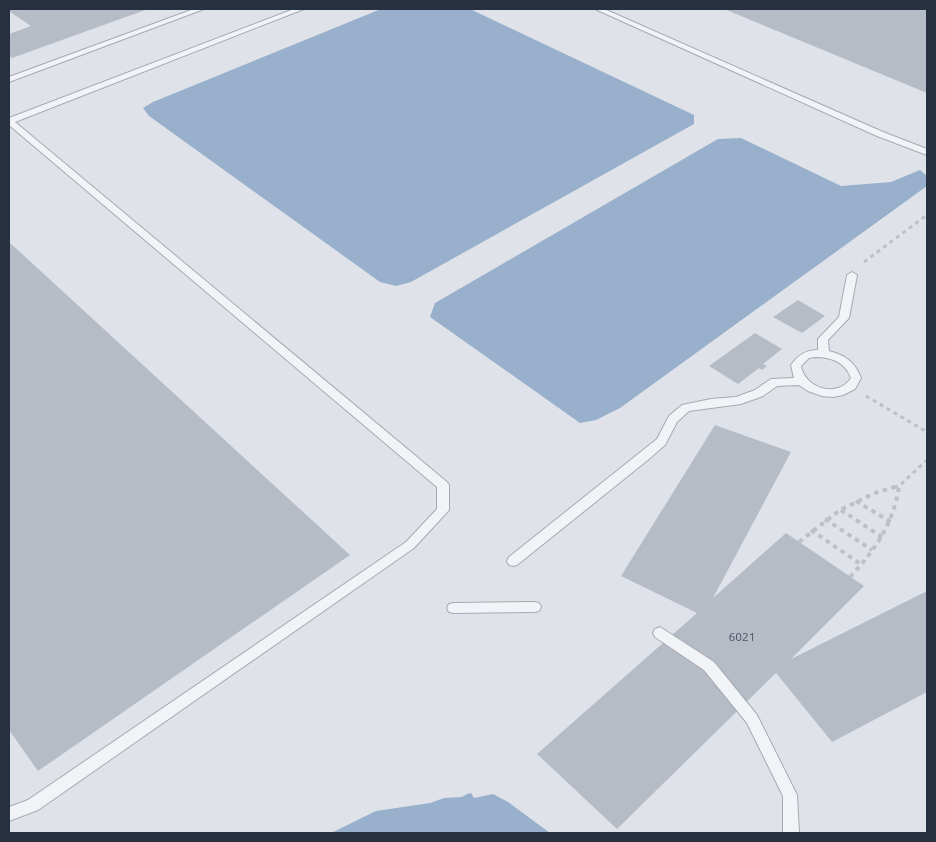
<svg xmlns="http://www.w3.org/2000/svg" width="936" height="842" font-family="Ubuntu,sans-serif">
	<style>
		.water { fill: #98b0cb }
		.building { fill: #b6bcc6 }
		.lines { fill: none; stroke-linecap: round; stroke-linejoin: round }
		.lane-casing { stroke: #a4aab3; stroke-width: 2 }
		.path-far1 { stroke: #bdc0c8; stroke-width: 3; stroke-dasharray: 4 4; stroke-linecap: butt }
		.path { stroke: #bdc0c8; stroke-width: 4; stroke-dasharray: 4.5 4.5; stroke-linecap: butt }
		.lane { fill: #f2f3f7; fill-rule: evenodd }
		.labels { text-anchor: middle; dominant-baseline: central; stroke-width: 4; stroke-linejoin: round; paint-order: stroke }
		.number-label { font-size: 12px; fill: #4b5362 }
	</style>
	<rect width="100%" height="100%" fill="#dfe3e9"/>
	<g class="water">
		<path d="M381,9H470L694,115V124L411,282L396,286L380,282L149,116L143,108L153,102Z"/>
		<path d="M741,138L841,186L891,182L920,170L927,176V186L620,408L596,420L580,423L430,317L435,303L718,139Z"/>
		<path d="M471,793L474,798L493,794L508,802L550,833H331L376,811L430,803L444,798L462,797L467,794Z"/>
	</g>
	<g class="building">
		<path d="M9,9H148L12,58L9,56V34L31,26L9,11Z"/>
		<path d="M724,9H927V93Z"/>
		<path d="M9,242L350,555L38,771L9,730Z"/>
		<path d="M798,300L825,316L802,333L773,317Z"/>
		<path d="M755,333L782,349L763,364L767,366L762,370L759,368L738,384L709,366Z"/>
		<path d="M715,425L791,452L713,598L786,533L864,586L791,659L927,591V692L832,742L776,673L617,829L537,754L697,613L621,576Z"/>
	</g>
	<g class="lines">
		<g class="lane-casing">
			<g id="lane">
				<path d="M194,9H204L9,82V77Z"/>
				<path d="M294,9H304L15,122L447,482L449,485V510L414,548L38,810L9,821V807L28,800L406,542L437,509V487L9,125V118Z"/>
				<path d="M595,9H604L883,132L927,149V155L877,136Z"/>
				<path d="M852,272L857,275L849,318L828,340L829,351C845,355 855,362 861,378L855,389L843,395L833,397L822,396L808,391L799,385L777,386L763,396L741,404L689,411L677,422L665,445L649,459L517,565L513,566L509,565L507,561L509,557L657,439L669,416L682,405L711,399L736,397L755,390L771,379L794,378L791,365C798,355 806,350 818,350V339L839,317L847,275ZM815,357C831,357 845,362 851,378C837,399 805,388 801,366L809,358Z"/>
				<path d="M534,602L539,603L541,607L539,611L534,612L454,613L449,612L447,608L449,604L454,603Z"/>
				<path d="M660,627L714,662L757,715L797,795L799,833H783V796L747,723L704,670L655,637L653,633L655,629Z"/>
			</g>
		</g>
		<g class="path-far1">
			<path d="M864,262L927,215"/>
			<path d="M866,396L927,432"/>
			<path d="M894,487L899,486L927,460"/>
		</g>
		<g class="path">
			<path d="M856,501L891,522"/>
			<path d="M841,510L882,537"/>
			<path d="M825,519L872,550"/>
			<path d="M811,530L862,565"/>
			<path d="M799,542L840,510L875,493L898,486"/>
			<path d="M850,577C875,550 894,523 899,486"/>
		</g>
		<use href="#lane" class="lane"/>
	</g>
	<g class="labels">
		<g class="number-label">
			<text x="742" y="636">6021</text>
		</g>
	</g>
	<rect width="936" height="842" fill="none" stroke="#273041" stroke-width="20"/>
</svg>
